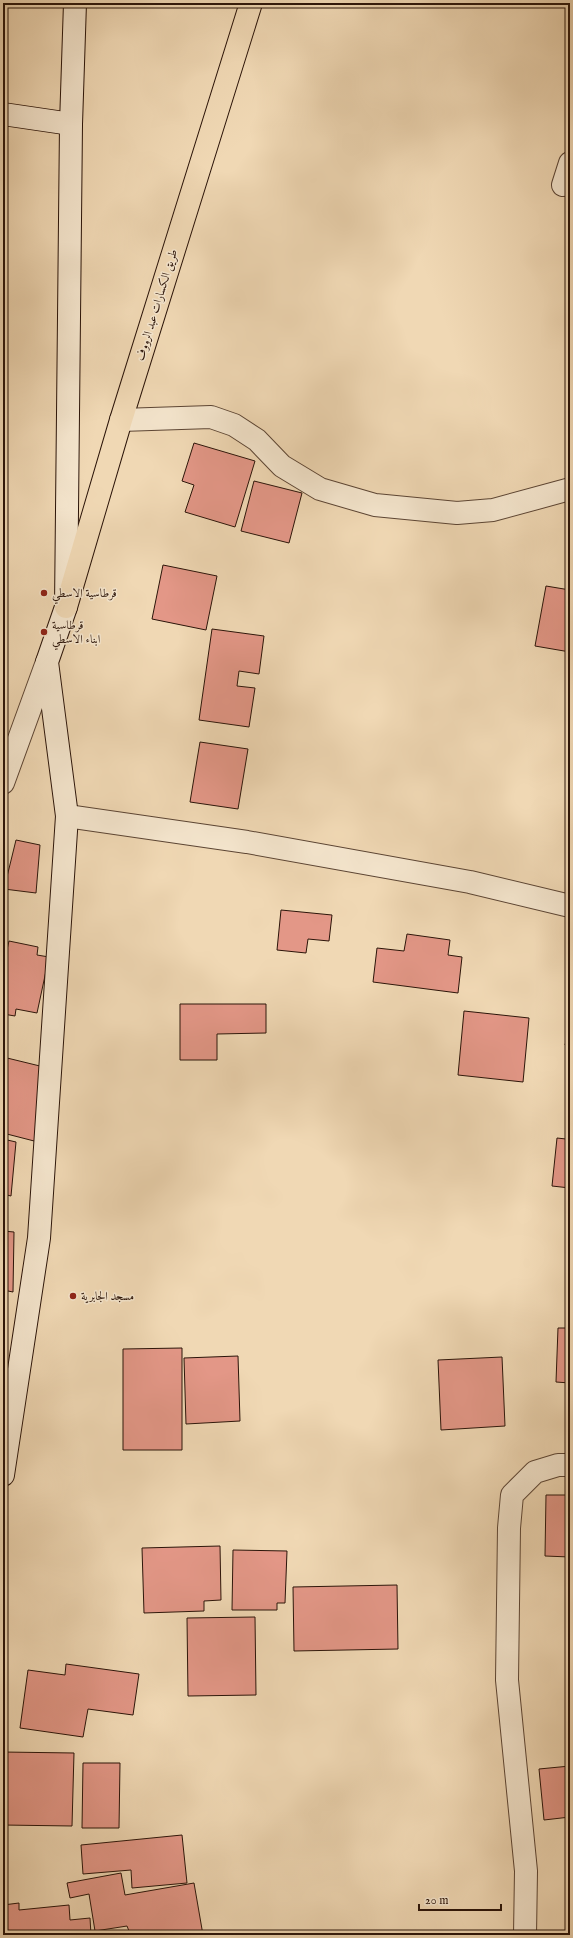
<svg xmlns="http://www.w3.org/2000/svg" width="573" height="1938" font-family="'IM FELL English',Amiri,serif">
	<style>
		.building { fill: #e39787; stroke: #2b1409 }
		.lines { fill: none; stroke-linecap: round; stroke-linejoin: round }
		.street-casing { stroke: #5c4534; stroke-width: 24 }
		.secondary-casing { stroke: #2b1409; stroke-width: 24 }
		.primary-casing { stroke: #2b1409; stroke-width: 24 }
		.street { stroke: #f5e6ce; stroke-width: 22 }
		.secondary { stroke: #f5e6ce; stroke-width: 22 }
		.primary { stroke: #f0d8b4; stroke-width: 22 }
		.poi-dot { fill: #8f2418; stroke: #f5e6ce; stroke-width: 1.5 }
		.labels { text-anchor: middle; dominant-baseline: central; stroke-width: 3; stroke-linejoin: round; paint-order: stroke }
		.street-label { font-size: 12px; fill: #2b1409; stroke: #f5e6ce }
		.poi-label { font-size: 12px; fill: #2b1409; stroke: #f5e6ce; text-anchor: start }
	</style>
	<rect width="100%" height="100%" fill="#f0d8b4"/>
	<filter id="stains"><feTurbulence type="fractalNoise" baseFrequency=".005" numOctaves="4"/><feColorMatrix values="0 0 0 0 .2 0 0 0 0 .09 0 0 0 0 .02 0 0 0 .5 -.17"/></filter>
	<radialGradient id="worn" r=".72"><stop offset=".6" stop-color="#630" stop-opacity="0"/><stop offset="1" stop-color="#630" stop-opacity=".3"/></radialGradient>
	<g class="building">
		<path d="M194,443L255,461L235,527L185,512L194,485L182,481Z"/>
		<path d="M254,481L302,493L289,543L241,531Z"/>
		<path d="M163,565L217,576L206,630L152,619Z"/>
		<path d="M546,586L570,590V652L535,646Z"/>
		<path d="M212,629L264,636L259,674L239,671L237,686L255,688L249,727L199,720Z"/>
		<path d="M200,742L248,749L238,809L190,802Z"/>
		<path d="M16,840L40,845L36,893L4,889Z"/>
		<path d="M281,910L332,915L329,941L308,939L306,953L277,950Z"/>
		<path d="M407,934L450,940L448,955L462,957L458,993L373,982L377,948L404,951Z"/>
		<path d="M9,941L38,947L37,955L49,957L37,1013L16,1009L15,1016L3,1014V967Z"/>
		<path d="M180,1004H266V1033L217,1034V1060H180Z"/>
		<path d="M464,1011L529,1018L523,1082L458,1075Z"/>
		<path d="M570,1026V1047L565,1045Z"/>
		<path d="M3,1057L44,1067L38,1142L3,1133Z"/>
		<path d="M567,1130H570V1188L552,1186L557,1138L566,1139Z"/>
		<path d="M3,1139L16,1142L11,1196L3,1194Z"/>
		<path d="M3,1231L14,1232L13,1292L3,1290Z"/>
		<path d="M558,1328H570V1383L556,1382Z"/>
		<path d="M182,1348V1450H123V1349Z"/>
		<path d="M238,1356L240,1421L186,1424L184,1358Z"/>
		<path d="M502,1357L505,1426L441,1430L438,1360Z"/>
		<path d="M546,1495H570V1557L545,1556Z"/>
		<path d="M220,1546L221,1600L204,1601V1611L144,1613L142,1548Z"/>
		<path d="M233,1550L287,1551L285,1603H277V1610H232Z"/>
		<path d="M397,1585L398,1649L294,1651L293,1587Z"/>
		<path d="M255,1617L256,1695L188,1696L187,1618Z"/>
		<path d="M66,1664L139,1674L133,1715L88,1709L83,1737L20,1728L28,1670L65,1675Z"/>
		<path d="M3,1752L74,1753L72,1826L3,1825Z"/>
		<path d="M83,1763H120L119,1828H82Z"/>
		<path d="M570,1766V1817L544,1820L539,1769Z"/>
		<path d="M182,1835L187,1883L132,1888L131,1870L83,1874L81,1845Z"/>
		<path d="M121,1873L125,1895L194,1883L203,1935H114L113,1933L129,1931L127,1926L95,1931L89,1894L70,1898L67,1883Z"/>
		<path d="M19,1903V1910L69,1905L70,1920L90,1918L91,1935H3V1905Z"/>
	</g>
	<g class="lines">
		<g class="street-casing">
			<g id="street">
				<path d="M563,185L570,163"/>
				<path d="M121,420L211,417L234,425L257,440L282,466L320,489L375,505L457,513L493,510L570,489"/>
				<path d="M3,783L47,662"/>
				<path d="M67,816L247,842L470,882L570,906"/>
				<path d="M525,1935L526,1871L507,1680L509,1528L512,1495L535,1472L558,1465H570"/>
			</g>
		</g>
		<g class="secondary-casing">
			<g id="secondary">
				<path d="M3,114L71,124"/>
				<path d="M3,1475L39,1238L67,816L47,662L66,607L71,124L75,3"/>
			</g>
		</g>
		<g class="primary-casing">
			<path id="primary" d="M66,607L121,420L251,3"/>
		</g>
		<use href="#street" class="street"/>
		<use href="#secondary" class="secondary"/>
		<use href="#primary" class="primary"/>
	</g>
	<g class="poi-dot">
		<circle cx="44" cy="593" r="4"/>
		<circle cx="44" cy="632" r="4"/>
		<circle cx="73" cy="1296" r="4"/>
	</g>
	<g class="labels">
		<g class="street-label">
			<text transform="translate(157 305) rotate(-73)">طريق الكسارات عبد الرووف</text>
		</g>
		<g class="poi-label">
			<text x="52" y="593">قرطاسية الاسطي</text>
			<text x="52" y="625">قرطاسية<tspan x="52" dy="14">ابناء الاسطي</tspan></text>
			<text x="81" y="1296">مسجد الجابرية</text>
		</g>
	</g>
	<rect width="573" height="1938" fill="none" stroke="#f0d8b4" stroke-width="16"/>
	<rect x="4" y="4" width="565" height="1930" fill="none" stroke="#2b1409" stroke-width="2"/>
	<rect x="8" y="8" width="557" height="1922" fill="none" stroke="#2b1409"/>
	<path d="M419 1904v6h82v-6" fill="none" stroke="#2b1409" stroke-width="2"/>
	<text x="425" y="1904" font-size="12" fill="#2b1409" stroke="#f5e6ce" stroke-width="3" paint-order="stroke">20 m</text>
	<rect width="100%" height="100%" filter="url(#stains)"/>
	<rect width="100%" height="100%" fill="url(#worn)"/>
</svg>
